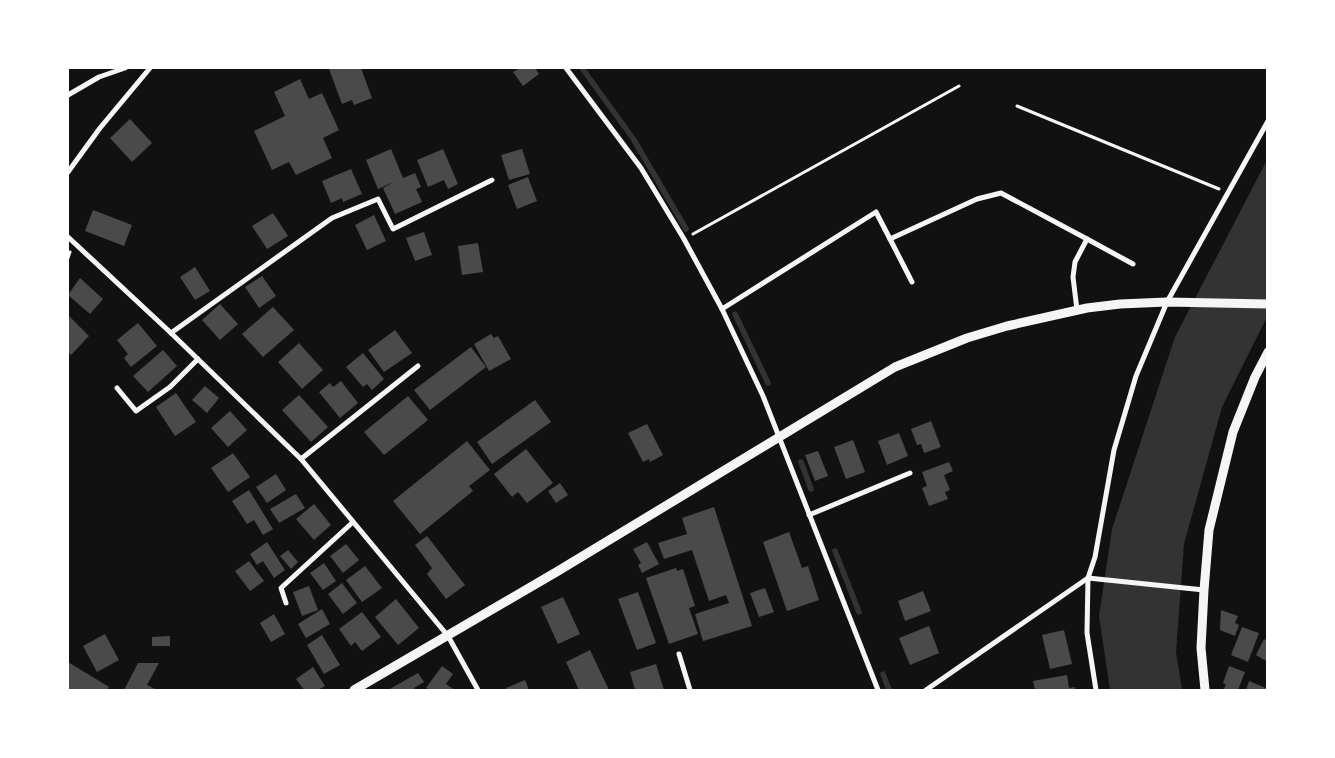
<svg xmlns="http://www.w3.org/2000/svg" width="1335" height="758" font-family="Raleway,sans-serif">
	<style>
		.water { fill: #333 }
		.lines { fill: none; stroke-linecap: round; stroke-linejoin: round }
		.stream { stroke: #333; stroke-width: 5.5 }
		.building { fill: #4a4a4a }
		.path { stroke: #f5f5f5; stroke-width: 3 }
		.minor { stroke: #f5f5f5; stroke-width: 5 }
		.tertiary { stroke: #f5f5f5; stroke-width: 9 }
	</style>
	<rect width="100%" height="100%" fill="#111"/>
	<path class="water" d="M1267,160V317L1222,407L1184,544L1176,652L1182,690H1110L1099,616L1112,529L1175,337Z"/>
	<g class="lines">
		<g class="stream">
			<path d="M582,68L634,140L686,229"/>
			<path d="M735,314L768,383"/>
			<path d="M801,462L811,489"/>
			<path d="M835,551L859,612"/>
			<path d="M883,674L889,690"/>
		</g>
	</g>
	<g class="building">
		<path d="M333,68H361L372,98L354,105L352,100L342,104L329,69Z"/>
		<path d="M520,68H535L539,74L523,86L513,72Z"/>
		<path d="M300,79L309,99L322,93L339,130L323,138L332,158L296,175L289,162L272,170L254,131L285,116L274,92Z"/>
		<path d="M130,119L152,143L132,162L110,138Z"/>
		<path d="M391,149L403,178L415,173L421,187L416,189L422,202L395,214L383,188L394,182L378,189L366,160Z"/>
		<path d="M443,149L458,184L448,189L444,180L428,187L417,160Z"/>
		<path d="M522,149L530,174L509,180L501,155Z"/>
		<path d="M351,169L362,194L343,202L342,198L331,203L322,181Z"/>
		<path d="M528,177L537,201L517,209L508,185Z"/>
		<path d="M93,210L132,225L124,246L85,231Z"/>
		<path d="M273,213L288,236L267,249L252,226Z"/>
		<path d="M374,215L386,241L367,250L355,225Z"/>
		<path d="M424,232L432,255L415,261L406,238Z"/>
		<path d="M478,243L483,272L462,275L458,246Z"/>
		<path d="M195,267L210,291L195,300L180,277Z"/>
		<path d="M262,276L276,296L259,308L245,287Z"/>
		<path d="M80,278L103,299L90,314L68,295Z"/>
		<path d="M220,304L238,324L220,340L202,320Z"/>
		<path d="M273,307L294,330L263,357L242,334Z"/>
		<path d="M68,315L89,336L71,355L68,352Z"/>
		<path d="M138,323L157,346L131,367L124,358L128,354L117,340Z"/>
		<path d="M395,330L412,353L384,372L368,350Z"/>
		<path d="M491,334L494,338L498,336L511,359L489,371L474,344Z"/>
		<path d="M299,343L323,370L302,389L278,362Z"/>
		<path d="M471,347L486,367L430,410L414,390Z"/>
		<path d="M163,350L177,366L148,392L133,376Z"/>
		<path d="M363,353L384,379L372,390L367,384L363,387L346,367Z"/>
		<path d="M341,381L358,403L340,418L319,392L330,383L333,387Z"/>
		<path d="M205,386L219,398L207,413L192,400Z"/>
		<path d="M176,393L196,422L175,436L156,407Z"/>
		<path d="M299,395L328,427L311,442L282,410Z"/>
		<path d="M408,396L428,420L384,455L364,432Z"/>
		<path d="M535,400L551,422L492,464L477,442Z"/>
		<path d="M230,411L247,430L228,447L211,428Z"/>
		<path d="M931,421L941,447L924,453L921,444L917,445L911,429Z"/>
		<path d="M647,424L663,455L650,462L649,459L643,462L628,433Z"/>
		<path d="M899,433L908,456L887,465L878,441Z"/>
		<path d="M853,440L865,472L846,479L834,447Z"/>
		<path d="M467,441L490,470L469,486L473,491L420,534L393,501Z"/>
		<path d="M526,449L553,483L527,503L518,492L512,497L494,474Z"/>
		<path d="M818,451L828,476L815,481L805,455Z"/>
		<path d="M233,453L250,477L228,492L211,468Z"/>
		<path d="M949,462L953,471L944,475L950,490L945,492L948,499L929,506L922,488L927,486L922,472Z"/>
		<path d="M276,474L286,490L267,503L256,487Z"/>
		<path d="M560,483L568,495L556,503L548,491Z"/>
		<path d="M249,490L273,529L263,535L254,520L247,524L232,501Z"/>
		<path d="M296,494L305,508L279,523L270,509Z"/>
		<path d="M314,504L331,525L314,540L296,519Z"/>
		<path d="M714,507L752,626L703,641L695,614L729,603L726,595L709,601L692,550L664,559L658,543L687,534L682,518Z"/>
		<path d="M789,532L802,568L808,566L819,600L787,611L763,542Z"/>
		<path d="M427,536L465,585L446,599L427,574L432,568L415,545Z"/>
		<path d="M267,542L285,570L274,578L263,561L257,565L250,554Z"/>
		<path d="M647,542L659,564L642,573L638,565L641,563L633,549Z"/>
		<path d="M346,544L359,560L343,573L330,556Z"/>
		<path d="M288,550L298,562L291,569L280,556Z"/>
		<path d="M249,561L264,581L250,591L235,571Z"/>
		<path d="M324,563L336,581L323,590L310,573Z"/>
		<path d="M365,566L382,588L362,602L346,580Z"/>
		<path d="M676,568L677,571L683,569L695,606L689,608L698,634L669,644L646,578Z"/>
		<path d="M342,583L357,603L343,614L328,594Z"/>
		<path d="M309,586L318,610L302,616L293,592Z"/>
		<path d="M765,588L774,612L759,617L750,593Z"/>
		<path d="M923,591L931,611L905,621L898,601Z"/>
		<path d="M638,592L656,643L637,650L618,599Z"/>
		<path d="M563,597L580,634L558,644L541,607Z"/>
		<path d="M396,599L419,628L398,645L375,617Z"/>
		<path d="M322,609L330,624L306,638L298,624Z"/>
		<path d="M1221,610L1238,616L1235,623L1239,625L1235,636L1220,630Z"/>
		<path d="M362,612L381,637L362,651L355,642L351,646L339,629Z"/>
		<path d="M274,614L285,634L271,642L260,623Z"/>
		<path d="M929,626L939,653L910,665L899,638Z"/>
		<path d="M1242,627L1259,633L1248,662L1231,655Z"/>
		<path d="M1064,630L1072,664L1050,669L1042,635Z"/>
		<path d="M105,634L119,660L97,672L83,646Z"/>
		<path d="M322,635L340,665L324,674L307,645Z"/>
		<path d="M170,636V646H152V637Z"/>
		<path d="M1264,639L1268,641V662L1256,655Z"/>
		<path d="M590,650L609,690H579L566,662Z"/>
		<path d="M68,662L109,687L107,690H68Z"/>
		<path d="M138,663H159L147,685L157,690H124Z"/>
		<path d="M656,664L664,690H635L630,672Z"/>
		<path d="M442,666L453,674L446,684L455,690H429L426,688Z"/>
		<path d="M1229,666L1245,672L1238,690H1223L1226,685L1223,683Z"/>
		<path d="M313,667L325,686L318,690H304L296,679Z"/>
		<path d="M418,673L424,682L414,688L415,690H388Z"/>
		<path d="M1067,675L1069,688L1075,687V690H1035L1033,681Z"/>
		<path d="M525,680L529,690H507L506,688Z"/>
		<path d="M1249,681L1268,689V690H1246Z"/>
	</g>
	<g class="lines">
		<g class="path">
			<path d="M1017,106L1219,189"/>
			<path d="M693,234L959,86"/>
			<path d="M68,258L70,252"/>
		</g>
		<g class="minor">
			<path d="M566,68L641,168L684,239L722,309L763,396L878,690"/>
			<path d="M68,95L99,77L125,68"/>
			<path d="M68,172L100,128L150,68"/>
			<path d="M68,237L171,333L301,459L448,636L478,690"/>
			<path d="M912,282L890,239L977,199L1001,193L1087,239"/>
			<path d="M722,309L876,212L890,239"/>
			<path d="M1077,310L1073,277L1075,262L1087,239L1133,264"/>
			<path d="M171,333L332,218L378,199L393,229L492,180"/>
			<path d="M117,388L136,411L170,387L198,359"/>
			<path d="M301,459L418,366"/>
			<path d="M809,515L910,473"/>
			<path d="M1088,578L1204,590"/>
			<path d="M286,603L281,588L353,522"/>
			<path d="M679,654L690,690"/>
			<path d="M926,690L1088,578"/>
			<path d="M1096,690L1087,633L1088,578L1095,557L1114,450L1136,376L1167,302L1268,121"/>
		</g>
		<g class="tertiary">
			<path d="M354,690L558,571L895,367L967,338L1007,326L1087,308L1120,304L1167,302L1268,304"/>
			<path d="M1205,690L1201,648L1204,590L1209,530L1233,432L1255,377L1268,352"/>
		</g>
	</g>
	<rect width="1335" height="758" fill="none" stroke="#ffffff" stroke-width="138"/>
</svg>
